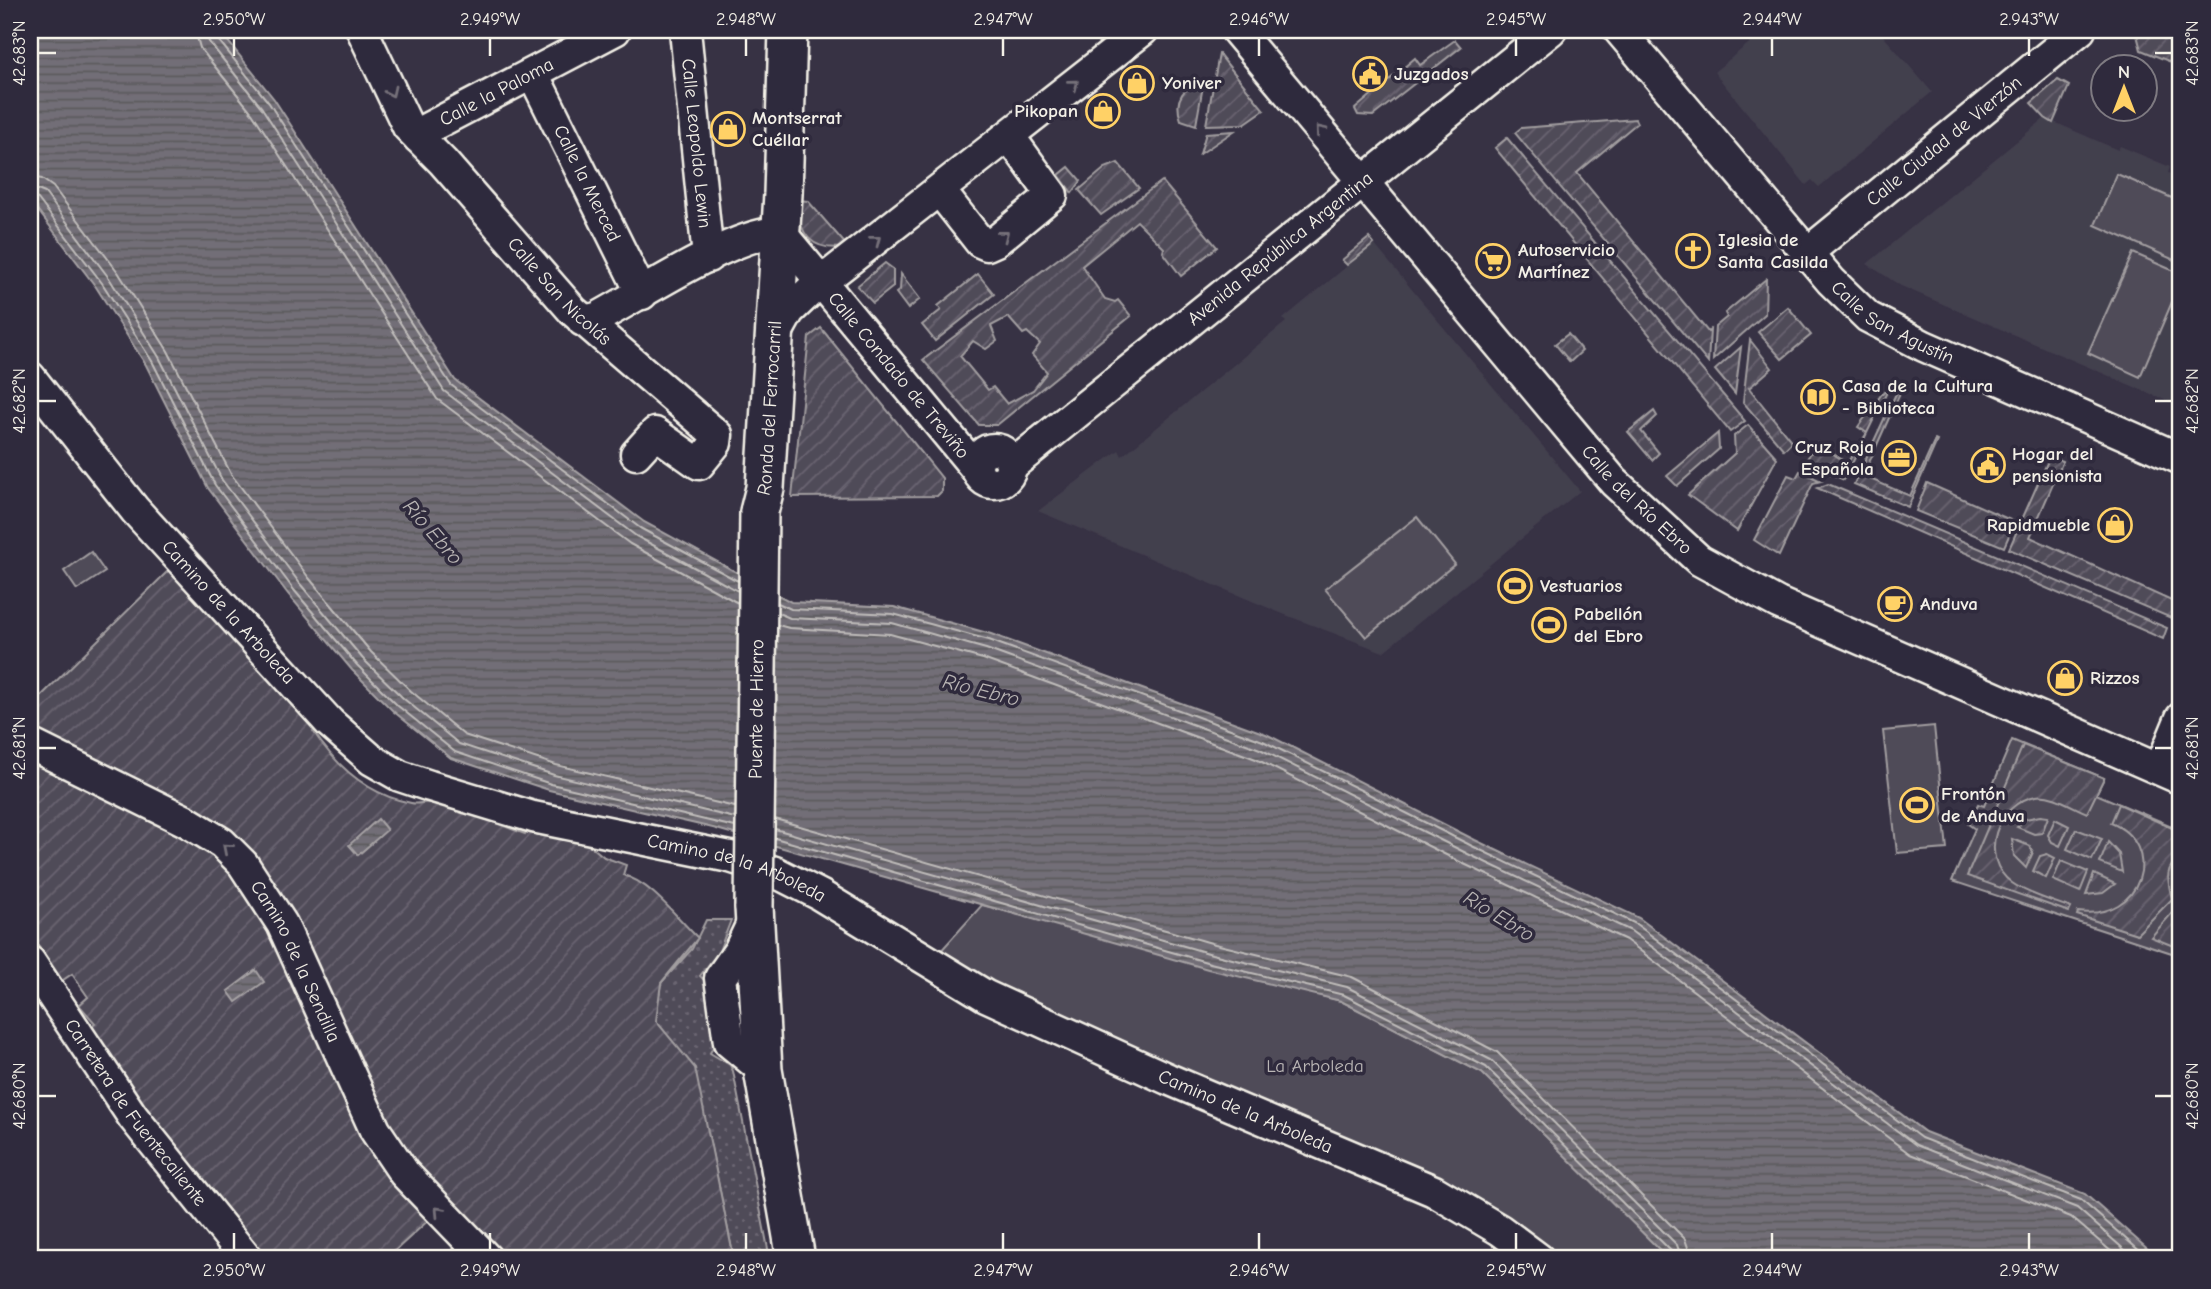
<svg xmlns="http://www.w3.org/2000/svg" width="2211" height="1289" font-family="'Comic Neue',sans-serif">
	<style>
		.built { fill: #433f4e }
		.grass { fill: url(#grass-dots); stroke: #a29ea0; stroke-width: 2 }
		.park { fill: #504b59; stroke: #a29ea0; stroke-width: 2 }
		.garden { fill: url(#garden-furrows); stroke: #a29ea0; stroke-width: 2; fill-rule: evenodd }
		.water { fill: url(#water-rules); stroke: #a6a2a4; stroke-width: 2 }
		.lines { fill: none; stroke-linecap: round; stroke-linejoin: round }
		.shore { stroke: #c0bdbb; stroke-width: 2 }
		.minor-casing { stroke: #f4f1e8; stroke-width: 35 }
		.major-casing { stroke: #f4f1e8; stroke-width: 42 }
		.minor { stroke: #2f2a3d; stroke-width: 30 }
		.major { stroke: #2f2a3d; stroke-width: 37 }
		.major-bridge-casing { stroke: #f4f1e8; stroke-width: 42; stroke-linecap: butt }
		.major-bridge { stroke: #2f2a3d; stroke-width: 37 }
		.oneway { stroke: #747079 }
		.ticks { fill: none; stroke: #f4f1e8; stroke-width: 2.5 }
		.labels { text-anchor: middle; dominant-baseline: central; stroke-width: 7; stroke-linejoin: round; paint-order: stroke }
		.poi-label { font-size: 19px; font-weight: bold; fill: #f4f1e8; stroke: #2f2a3d; text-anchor: start }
		.street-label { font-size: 19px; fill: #f4f1e8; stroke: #2f2a3d }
		.park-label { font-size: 19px; fill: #bbb7b6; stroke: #2f2a3d }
		.water-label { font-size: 21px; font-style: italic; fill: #bab6b5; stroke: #2f2a3d }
		.neatline { fill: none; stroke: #f4f1e8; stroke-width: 2.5 }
		.ticks-label { font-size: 18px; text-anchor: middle; fill: #f4f1e8 }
	</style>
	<defs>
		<pattern id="grass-dots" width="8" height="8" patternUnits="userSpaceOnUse" patternTransform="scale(1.75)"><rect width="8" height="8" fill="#504b59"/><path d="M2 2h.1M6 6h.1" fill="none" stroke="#6a6571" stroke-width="1.8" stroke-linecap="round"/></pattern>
		<pattern id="garden-furrows" width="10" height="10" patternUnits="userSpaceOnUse" patternTransform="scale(1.75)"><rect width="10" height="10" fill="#504b59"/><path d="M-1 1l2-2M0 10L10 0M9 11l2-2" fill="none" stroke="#6a6571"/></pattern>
		<pattern id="water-rules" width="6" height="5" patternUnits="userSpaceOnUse" patternTransform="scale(1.75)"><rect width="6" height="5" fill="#726e77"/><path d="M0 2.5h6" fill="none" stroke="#5b595c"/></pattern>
	</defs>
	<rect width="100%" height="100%" fill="#373244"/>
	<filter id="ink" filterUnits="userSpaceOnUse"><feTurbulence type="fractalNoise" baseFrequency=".0143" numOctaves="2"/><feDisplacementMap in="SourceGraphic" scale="14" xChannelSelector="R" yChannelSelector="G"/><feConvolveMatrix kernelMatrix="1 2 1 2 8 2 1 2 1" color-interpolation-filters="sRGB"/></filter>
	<g filter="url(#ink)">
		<g class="built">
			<path d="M1765,30H1878L1932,92L1819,187L1812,180L1806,185L1714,72Z"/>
			<path d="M2045,118L2118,150L2120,146L2170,167L2168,173L2181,179V407L1901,286L1867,264Z"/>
			<path d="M1374,244L1580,491L1383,652L1283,614L1038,511L1119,450L1122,456L1286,322L1283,319Z"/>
		</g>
		<path class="grass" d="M706,920H731L719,951L700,976L708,984L715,1044L710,1053L730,1065L733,1071L770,1259H734L710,1143L655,1019L661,983L692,949Z"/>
		<g class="park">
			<path d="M2117,174L2181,202V263L2095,225Z"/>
			<path d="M2133,253L2181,274V281L2140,377L2088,353Z"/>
			<path d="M1417,517L1455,564L1366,637L1325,589Z"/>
			<path d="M91,552L105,572L77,590L64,571Z"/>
			<path d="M1934,726L1947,849L1897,853L1883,731Z"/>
			<path d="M2012,740L2104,778L2096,794L2181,830V956L1952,881L1975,829L1968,824L1978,804L1984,806Z"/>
			<path d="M982,905L1341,1001L1482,1073L1669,1259H1539L1500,1230L930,963Z"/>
		</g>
		<g class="garden">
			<path d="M2145,30H2181V66L2141,50L2137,35Z"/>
			<path d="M1455,40L1461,47L1373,116L1358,115L1355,109L1415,58L1420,65Z"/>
			<path d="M1219,54L1264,110L1244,124L1206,125Z"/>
			<path d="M1204,80L1196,125L1181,120C1173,99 1184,86 1204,80Z"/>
			<path d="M2058,80L2069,86L2053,123L2045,118L2031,103Z"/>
			<path d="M1635,119L1637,123L1577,173L1708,332L1710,330L1708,363L1515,133L1521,128Z"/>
			<path d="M1234,131L1200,154L1206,133Z"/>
			<path d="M1507,138L1745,421L1730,432L1495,148Z"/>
			<path d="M1118,163L1139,188L1101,215L1079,190L1105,168Z"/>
			<path d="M1069,167L1081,181L1072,193L1059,175Z"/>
			<path d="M1162,181L1217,247L1181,276L1163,252L1164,248L1137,221L1082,266L1105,299L1115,302L1118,300L1131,316L997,425H979L923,360ZM1008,317L1023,334L1027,332L1040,344L1032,355L1047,372L1033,390L1007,404L993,387L988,390L960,356L973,341L986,349L997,341L991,326Z"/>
			<path d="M797,200L808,201L848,247C811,252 799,236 797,200Z"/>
			<path d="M1369,238L1374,244L1347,265L1342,260Z"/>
			<path d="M885,263L893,269V287L873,303L857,286Z"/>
			<path d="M901,274L920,299L908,309L896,293L900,290Z"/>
			<path d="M978,274L994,294L935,341L922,325L941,310L938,306Z"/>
			<path d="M1766,279L1765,314L1713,360L1715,327L1727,317L1725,313Z"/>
			<path d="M1788,307L1811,335L1782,359L1758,332Z"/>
			<path d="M821,328L942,478V491L937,496L792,497L809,337Z"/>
			<path d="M1568,334L1582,351L1570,362L1555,344Z"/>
			<path d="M1750,340L1772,368L1749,388L1792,442L1784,450L1743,402Z"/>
			<path d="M1741,347L1735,394L1715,370Z"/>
			<path d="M1899,387L1902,389L1863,476L1910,496L1935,440L1937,441L1908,507L1854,484Z"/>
			<path d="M1884,391L1887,392L1844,480L1805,462L1817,443L1847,463L1867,433L1858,427Z"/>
			<path d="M1654,411L1657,416L1641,431L1659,453L1652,460L1628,432Z"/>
			<path d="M1748,425L1777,458L1737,531L1688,495L1735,453L1734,436Z"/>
			<path d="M1718,433L1719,449L1677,486L1667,476Z"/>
			<path d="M2050,456L2063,461L2030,537L2176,603L2171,618L2009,549Z"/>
			<path d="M1800,471L1821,481L1813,483L1779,556L1754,540L1788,475L1796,478Z"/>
			<path d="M1927,483L2015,522L2004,547L1916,511Z"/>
			<path d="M1828,484L2167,628L2163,639L1817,488Z"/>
			<path d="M169,570L317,728L313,731C337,767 368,795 411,803C419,805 424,801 432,803C464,811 494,822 525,834L527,828L586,842L604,857L626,865L623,875C651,882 678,919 698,938L661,983L656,1021L695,1068L734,1259H497L413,1173L256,869L30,737V707Z"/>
			<path d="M2023,745L2104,778L2087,813C2072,807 2052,793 2036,796C1997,803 1977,857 2012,883C2027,894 2053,901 2071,908L2069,912L1967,876Z"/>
			<path d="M30,752L224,853L432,1217L386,1259H269L170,1143L90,1027L95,1023L79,1005L88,997L72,974L60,982L30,932Z"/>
			<path d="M2119,804L2181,832V857C2163,868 2168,881 2172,899L2137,934L2077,915L2078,912C2143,921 2165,845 2111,823Z"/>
			<path d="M2040,816L2048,817L2042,833L2034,834L2017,827L2026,819Z"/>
			<path d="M2055,819L2069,826L2060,846L2052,842L2048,835Z"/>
			<path d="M2076,829L2102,839L2092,860L2067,849Z"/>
			<path d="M2012,839L2030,846L2033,852L2026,868L2014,856Z"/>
			<path d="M2108,842L2119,854L2122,872L2100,863Z"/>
			<path d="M2047,854L2055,858L2046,878L2033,871L2040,856Z"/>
			<path d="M2061,861L2088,872L2080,892L2053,880Z"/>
			<path d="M2094,874L2115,884L2103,893L2086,895Z"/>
			<path d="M2179,905H2181V949L2151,937Z"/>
		</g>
		<g class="water">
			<path d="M30,30H219L274,99L455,380L644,522L791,602L894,607L991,634L1266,734L1475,840L1639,918L1925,1132L2085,1194L2159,1259H1669L1482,1073L1341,1001L1208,969L713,828L549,790L451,758L393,711L352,670L288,594L208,488L146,365L96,287L30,200Z"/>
			<path d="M378,819L387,830L358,855L349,845Z"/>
			<path d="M256,970L264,982L236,1002L228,991Z"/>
		</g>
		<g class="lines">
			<g class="shore">
				<path d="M195,30L200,48L253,114L437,399L630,544L738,603"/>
				<path d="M205,30L209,42L262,108L444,391L636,536L738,591"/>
				<path d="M214,30L216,37L269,103L451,385L640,528L738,581"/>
				<path d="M30,177L42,179L53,187L118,272L168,351L231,474L309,578L371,652L411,691L464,735L556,765L735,807"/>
				<path d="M30,187L45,193L109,278L159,357L222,480L301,585L363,659L404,699L459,744L554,775L735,818"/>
				<path d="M30,196L38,199L102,283L152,361L215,485L294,590L357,665L398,706L455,752L551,784L735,827"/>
				<path d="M778,603L791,609L893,614L989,640L1263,741L1472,846L1636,924L1921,1138L2081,1200L2149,1259"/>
				<path d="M778,613L790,618L892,623L986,649L1260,749L1468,854L1631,931L1916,1145L2077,1208L2135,1259"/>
				<path d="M778,625L789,628L890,634L983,659L1256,759L1464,864L1626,940L1910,1154L2071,1217L2120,1259"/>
				<path d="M775,819L1215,944L1352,977L1497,1052L1685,1239L1692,1259"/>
				<path d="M775,829L1212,954L1347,987L1491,1060L1677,1245L1682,1259"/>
				<path d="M775,838L1210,963L1344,995L1486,1067L1671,1251L1673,1259"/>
			</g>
			<g class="minor-casing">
				<g id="minor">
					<path id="s1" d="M362,30L408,127L443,162L573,311L717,435L716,443L699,464L655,433L636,454"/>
					<path id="s2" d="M685,30L708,257"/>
					<path id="s3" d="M1236,30L1614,482L1699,560L1778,603L2181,779"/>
					<path id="s4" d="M1619,30L1831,281L1868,317L1924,346L2181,459"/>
					<path id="s5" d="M533,74L642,294"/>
					<path id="s6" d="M419,138L426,129L615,30"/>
					<path d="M940,191L980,242L987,245L996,241L1052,195L1009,136"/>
					<path id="s7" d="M1807,253L2080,30"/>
					<path id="s8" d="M583,321L597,318C642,294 733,233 780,232L977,470"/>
					<path d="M774,338L789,311L811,290L1143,30"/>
					<path id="s9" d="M30,377L135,510L330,723L372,760L400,776L430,786L533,817L730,857L775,872L820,895L986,996L1168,1079L1434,1191L1500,1230L1539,1259"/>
					<circle cx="994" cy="466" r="17"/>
					<path id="s10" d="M1011,466L1551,30"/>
					<path id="s11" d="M30,744L186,821L222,843L243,864L282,924L375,1130L404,1173L487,1259"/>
					<path d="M2160,769L2181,718"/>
					<path d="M754,919L739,951L720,978L729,1042L763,1070"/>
					<path id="s12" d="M30,962L133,1117L247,1259"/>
				</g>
			</g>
			<g class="major-casing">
				<g id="major">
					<path id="s13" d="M759,512L765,488L783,194L788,30"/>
					<path d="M754,907L763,1070L796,1259"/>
				</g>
			</g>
			<use href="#minor" class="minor"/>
			<use href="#major" class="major"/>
			<g class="major-bridge-casing">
				<g id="major-bridge">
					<path id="s14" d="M754,907L759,512"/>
				</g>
			</g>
			<use href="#major-bridge" class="major-bridge"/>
		</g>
		<defs><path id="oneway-chevron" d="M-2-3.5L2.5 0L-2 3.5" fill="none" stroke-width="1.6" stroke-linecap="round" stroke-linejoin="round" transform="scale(1.75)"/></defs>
		<g class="oneway">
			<use href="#oneway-chevron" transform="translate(1074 84) rotate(-39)"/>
			<use href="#oneway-chevron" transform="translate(391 92) rotate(65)"/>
			<use href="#oneway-chevron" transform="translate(1320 130) rotate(-130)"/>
			<use href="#oneway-chevron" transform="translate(1004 235) rotate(-38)"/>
			<use href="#oneway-chevron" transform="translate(876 240) rotate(-38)"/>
			<use href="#oneway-chevron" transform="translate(227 848) rotate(-139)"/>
			<use href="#oneway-chevron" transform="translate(439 1211) rotate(-133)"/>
		</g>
	</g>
	<path class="ticks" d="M234,38V56M490,38V56M746,38V56M1003,38V56M1259,38V56M1516,38V56M1772,38V56M2029,38V56M38,53H56M2155,53H2172M38,401H56M2155,401H2172M38,748H56M2155,748H2172M38,1096H56M2155,1096H2172M234,1233V1250M490,1233V1250M746,1233V1250M1003,1233V1250M1259,1233V1250M1516,1233V1250M1772,1233V1250M2029,1233V1250"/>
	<defs>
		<g id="civic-ring" transform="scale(1.75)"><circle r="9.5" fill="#2f2a3d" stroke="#ffd166" stroke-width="1.5"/><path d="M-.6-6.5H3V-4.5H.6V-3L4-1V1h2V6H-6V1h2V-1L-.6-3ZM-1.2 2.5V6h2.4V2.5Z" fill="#ffd166"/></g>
		<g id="shop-ring" transform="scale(1.75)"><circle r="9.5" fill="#2f2a3d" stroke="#ffd166" stroke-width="1.5"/><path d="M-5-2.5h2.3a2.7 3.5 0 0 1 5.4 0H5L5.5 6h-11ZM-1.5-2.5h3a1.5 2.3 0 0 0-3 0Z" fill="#ffd166"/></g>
		<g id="church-ring" transform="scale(1.75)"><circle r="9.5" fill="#2f2a3d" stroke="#ffd166" stroke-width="1.5"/><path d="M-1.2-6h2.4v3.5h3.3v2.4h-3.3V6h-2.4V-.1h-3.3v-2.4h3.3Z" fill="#ffd166"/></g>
		<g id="supermarket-ring" transform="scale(1.75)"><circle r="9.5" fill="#2f2a3d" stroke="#ffd166" stroke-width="1.5"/><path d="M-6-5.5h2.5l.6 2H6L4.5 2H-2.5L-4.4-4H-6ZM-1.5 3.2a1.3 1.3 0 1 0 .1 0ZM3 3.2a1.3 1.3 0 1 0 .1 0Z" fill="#ffd166"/></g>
		<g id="library-ring" transform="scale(1.75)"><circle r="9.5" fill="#2f2a3d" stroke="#ffd166" stroke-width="1.5"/><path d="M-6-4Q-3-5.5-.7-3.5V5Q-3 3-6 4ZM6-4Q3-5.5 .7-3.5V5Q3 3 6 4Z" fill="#ffd166"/></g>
		<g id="office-ring" transform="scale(1.75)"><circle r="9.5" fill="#2f2a3d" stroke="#ffd166" stroke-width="1.5"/><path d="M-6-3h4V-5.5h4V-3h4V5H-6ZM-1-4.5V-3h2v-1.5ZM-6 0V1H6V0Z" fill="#ffd166"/></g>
		<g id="stadium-ring" transform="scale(1.75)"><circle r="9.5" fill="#2f2a3d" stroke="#ffd166" stroke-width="1.5"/><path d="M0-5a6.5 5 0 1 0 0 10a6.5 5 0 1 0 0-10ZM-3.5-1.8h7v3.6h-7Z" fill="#ffd166"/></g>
		<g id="cafe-ring" transform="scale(1.75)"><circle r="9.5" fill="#2f2a3d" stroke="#ffd166" stroke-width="1.5"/><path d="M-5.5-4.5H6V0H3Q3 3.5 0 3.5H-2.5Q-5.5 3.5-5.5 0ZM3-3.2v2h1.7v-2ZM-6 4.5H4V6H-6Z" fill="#ffd166"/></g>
	</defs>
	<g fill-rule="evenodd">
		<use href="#civic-ring" x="1370" y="74"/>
		<use href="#shop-ring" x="1137" y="83"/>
		<use href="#shop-ring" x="1103" y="111"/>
		<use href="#shop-ring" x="728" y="129"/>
		<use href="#church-ring" x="1693" y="251"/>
		<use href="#supermarket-ring" x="1493" y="261"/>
		<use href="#library-ring" x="1818" y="397"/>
		<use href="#office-ring" x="1899" y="458"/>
		<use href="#civic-ring" x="1988" y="465"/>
		<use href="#shop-ring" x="2115" y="525"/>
		<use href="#stadium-ring" x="1515" y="586"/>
		<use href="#cafe-ring" x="1895" y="604"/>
		<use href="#stadium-ring" x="1549" y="625"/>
		<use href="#shop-ring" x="2065" y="678"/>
		<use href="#stadium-ring" x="1917" y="805"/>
	</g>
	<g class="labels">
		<g class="poi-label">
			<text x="1394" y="74">Juzgados</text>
			<text x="1162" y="83">Yoniver</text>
			<text x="1078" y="111" text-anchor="end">Pikopan</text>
			<text x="752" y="118">Montserrat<tspan x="752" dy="22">Cuéllar</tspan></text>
			<text x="1718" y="240">Iglesia de<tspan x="1718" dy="22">Santa Casilda</tspan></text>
			<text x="1518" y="250">Autoservicio<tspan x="1518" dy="22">Martínez</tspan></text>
			<text x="1842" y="386">Casa de la Cultura<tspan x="1842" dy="22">- Biblioteca</tspan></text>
			<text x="1874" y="447" text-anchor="end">Cruz Roja<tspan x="1874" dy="22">Española</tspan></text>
			<text x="2012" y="454">Hogar del<tspan x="2012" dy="22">pensionista</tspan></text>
			<text x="2090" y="525" text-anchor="end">Rapidmueble</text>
			<text x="1540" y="586">Vestuarios</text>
			<text x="1920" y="604">Anduva</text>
			<text x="1574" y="614">Pabellón<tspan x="1574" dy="22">del Ebro</tspan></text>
			<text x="2090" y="678">Rizzos</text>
			<text x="1941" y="794">Frontón<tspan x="1941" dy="22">de Anduva</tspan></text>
		</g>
		<g class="street-label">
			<text stroke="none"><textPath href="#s6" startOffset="91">Calle la Paloma</textPath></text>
			<text stroke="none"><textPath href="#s7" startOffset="177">Calle Ciudad de Vierzón</textPath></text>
			<text stroke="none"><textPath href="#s2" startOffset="114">Calle Leopoldo Lewin</textPath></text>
			<text stroke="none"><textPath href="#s5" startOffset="122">Calle la Merced</textPath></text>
			<text stroke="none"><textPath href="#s10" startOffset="346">Avenida República Argentina</textPath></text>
			<text stroke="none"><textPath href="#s1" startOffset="331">Calle San Nicolás</textPath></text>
			<text stroke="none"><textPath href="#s4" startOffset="404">Calle San Agustín</textPath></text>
			<text stroke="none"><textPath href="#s8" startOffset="404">Calle Condado de Treviño</textPath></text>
			<text stroke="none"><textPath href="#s13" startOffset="105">Ronda del Ferrocarril</textPath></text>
			<text stroke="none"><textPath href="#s3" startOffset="618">Calle del Río Ebro</textPath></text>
			<text stroke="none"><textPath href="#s9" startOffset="308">Camino de la Arboleda</textPath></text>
			<text stroke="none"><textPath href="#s14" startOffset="198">Puente de Hierro</textPath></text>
			<text stroke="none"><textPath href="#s9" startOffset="896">Camino de la Arboleda</textPath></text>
			<text stroke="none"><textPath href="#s11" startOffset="357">Camino de la Sendilla</textPath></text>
			<text stroke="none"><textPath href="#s9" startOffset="1463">Camino de la Arboleda</textPath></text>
			<text stroke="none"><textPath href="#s12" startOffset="184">Carretera de Fuentecaliente</textPath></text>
		</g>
		<g class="park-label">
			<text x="1315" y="1066">La Arboleda</text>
		</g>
		<g class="water-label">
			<text transform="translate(433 532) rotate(49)">Río Ebro</text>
			<text transform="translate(981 690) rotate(14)">Río Ebro</text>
			<text transform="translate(1499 916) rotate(31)">Río Ebro</text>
		</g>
	</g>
	<rect width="2211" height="1289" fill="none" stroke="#2f2a3d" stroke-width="77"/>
	<g transform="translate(2124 88)"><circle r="33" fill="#2f2a3d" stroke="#7e7a81" stroke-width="2"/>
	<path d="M0-5L12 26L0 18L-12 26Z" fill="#ffd166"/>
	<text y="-10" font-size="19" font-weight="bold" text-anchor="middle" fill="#f4f1e8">N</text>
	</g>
	<rect x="38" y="38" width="2134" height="1212" class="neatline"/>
	<g class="ticks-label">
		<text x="234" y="25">2.950°W</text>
		<text x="490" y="25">2.949°W</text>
		<text x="746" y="25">2.948°W</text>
		<text x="1003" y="25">2.947°W</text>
		<text x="1259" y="25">2.946°W</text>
		<text x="1516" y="25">2.945°W</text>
		<text x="1772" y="25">2.944°W</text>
		<text x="2029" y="25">2.943°W</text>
		<text transform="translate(19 53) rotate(-90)" y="6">42.683°N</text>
		<text transform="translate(2192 53) rotate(-90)" y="6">42.683°N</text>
		<text transform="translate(19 401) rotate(-90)" y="6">42.682°N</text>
		<text transform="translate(2192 401) rotate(-90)" y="6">42.682°N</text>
		<text transform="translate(19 748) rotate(-90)" y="6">42.681°N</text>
		<text transform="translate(2192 748) rotate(-90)" y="6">42.681°N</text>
		<text transform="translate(19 1096) rotate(-90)" y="6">42.680°N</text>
		<text transform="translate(2192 1096) rotate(-90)" y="6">42.680°N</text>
		<text x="234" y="1276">2.950°W</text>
		<text x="490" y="1276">2.949°W</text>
		<text x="746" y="1276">2.948°W</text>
		<text x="1003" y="1276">2.947°W</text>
		<text x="1259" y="1276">2.946°W</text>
		<text x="1516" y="1276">2.945°W</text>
		<text x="1772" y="1276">2.944°W</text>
		<text x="2029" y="1276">2.943°W</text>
	</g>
</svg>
